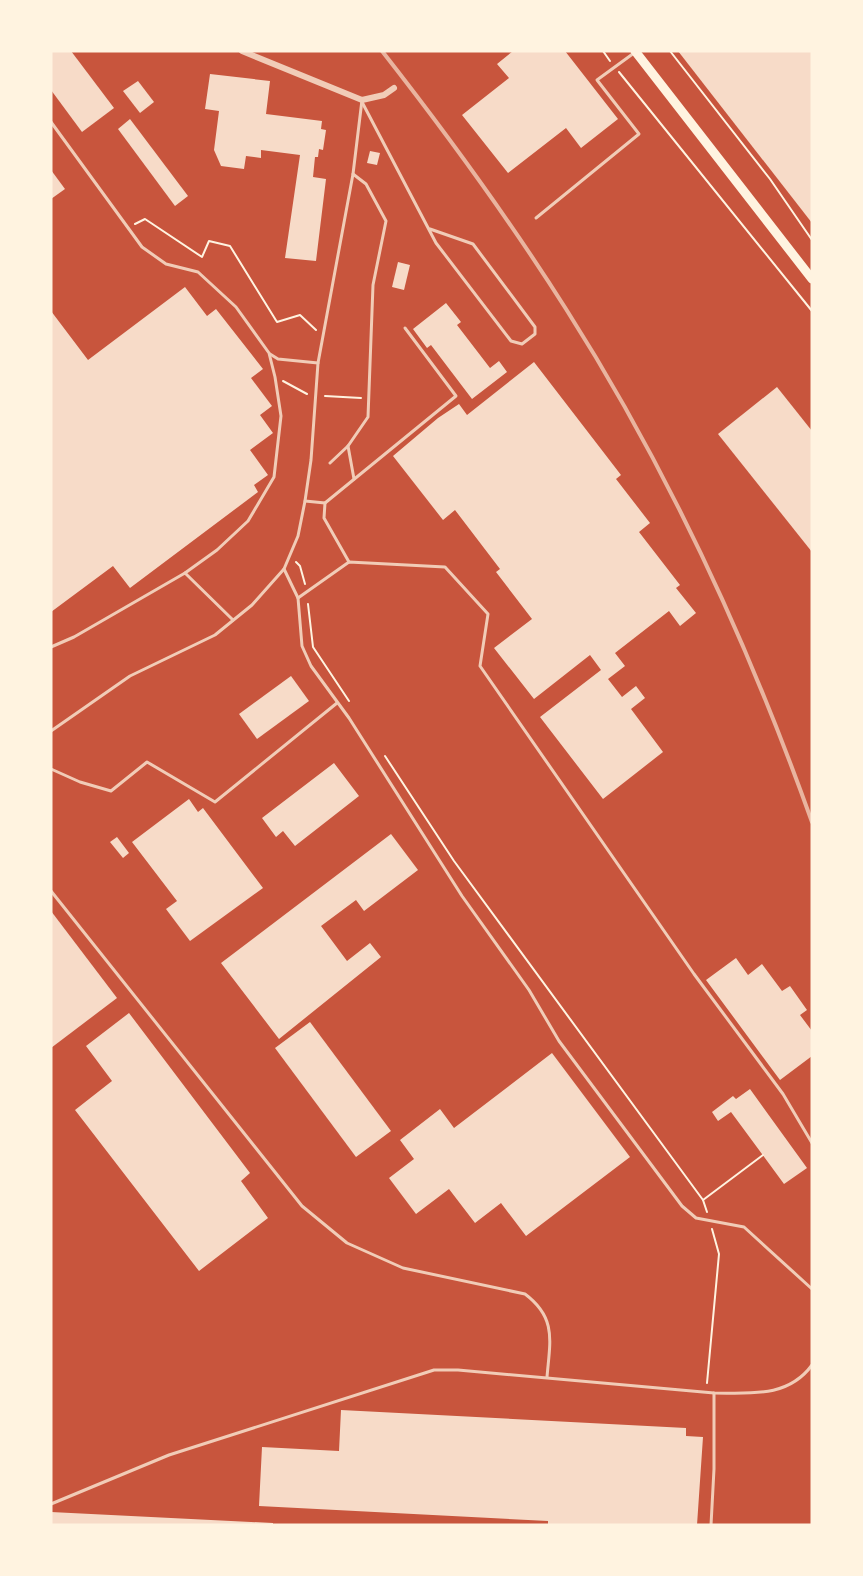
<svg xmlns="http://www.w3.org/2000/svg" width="863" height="1576" font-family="'Asap Condensed',sans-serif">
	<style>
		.building { fill: #f7dbc8 }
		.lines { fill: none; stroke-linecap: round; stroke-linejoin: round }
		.path { stroke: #fff3e0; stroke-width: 2 }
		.service { stroke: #f1ccb7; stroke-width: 3 }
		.minor { stroke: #f1ccb7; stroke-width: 6 }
		.secondary { stroke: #fff3e0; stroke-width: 9 }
		.rail { stroke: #e9b49f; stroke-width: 4 }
	</style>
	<rect width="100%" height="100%" fill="#c8553d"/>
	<g class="building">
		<path d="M51,51H71L114,108L82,132L51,90Z"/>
		<path d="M513,51H565L618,119L581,148L566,128L508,173L462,115L509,78L497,64Z"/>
		<path d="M678,51H812V223Z"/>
		<path d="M210,74L270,81L266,114L322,121L321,129L326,130L323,150L319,149L318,157H315L313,177L326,179L316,261L285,258L300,155L261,150V158L246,156L244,169L221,166L214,150L219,111L205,109Z"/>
		<path d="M138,81L154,102L140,113L123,91Z"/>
		<path d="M130,119L188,196L175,206L118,129Z"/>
		<path d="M370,151L380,153L377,165L367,163Z"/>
		<path d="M51,170L65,189L51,199Z"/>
		<path d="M398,262L410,265L404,290L392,287Z"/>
		<path d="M185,287L207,316L216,309L263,369L251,378L272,406L260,415L273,433L250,450L268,475L254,485L258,492L130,588L113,566L51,612V311L88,360Z"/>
		<path d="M446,303L461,322L457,325L490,368L499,361L507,372L472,399L431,345L427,348L413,329Z"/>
		<path d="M534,362L621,475L616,479L650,523L639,532L680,585L676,588L696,613L680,626L669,611L615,653L625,666L608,679L622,697L636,686L645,698L631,709L663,752L603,799L540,717L601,670L590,655L534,699L494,648L532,619L496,572L500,569L455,510L443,520L393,456L438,418L459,404L467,415Z"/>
		<path d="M777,387L812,431V552L718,434Z"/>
		<path d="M291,676L309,701L257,739L239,714Z"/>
		<path d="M334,763L359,796L295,846L283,831L276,837L262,818Z"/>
		<path d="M189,799L198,812L203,808L263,888L190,941L166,909L177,901L132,842Z"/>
		<path d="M391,834L418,870L364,911L356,900L321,926L347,961L370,943L381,957L279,1039L221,963Z"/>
		<path d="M117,837L129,853L123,858L110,842Z"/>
		<path d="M51,911L117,998L51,1048Z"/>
		<path d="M736,958L748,975L762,964L782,991L790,986L807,1010L800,1015L812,1031V1056L780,1080L706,980Z"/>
		<path d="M129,1013L250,1173L241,1181L268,1218L199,1271L75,1110L112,1081L86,1046Z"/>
		<path d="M310,1022L391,1131L356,1157L275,1048Z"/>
		<path d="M552,1053L630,1157L526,1236L501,1203L475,1223L449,1189L416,1214L389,1178L414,1159L400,1140L440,1109L454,1128Z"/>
		<path d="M750,1089L807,1168L784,1184L731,1112L718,1121L712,1112L733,1096L736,1099Z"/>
		<path d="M341,1410L686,1428V1436L703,1437L697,1525H548V1521L259,1506L262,1447L339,1451Z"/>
		<path d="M51,1512L273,1523V1525H51Z"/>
	</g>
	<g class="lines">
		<g class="path">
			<path d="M603,51L610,61"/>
			<path d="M670,51L770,179L812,240"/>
			<path d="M619,72L812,311"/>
			<path d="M135,224L145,219L202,257L209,241L230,246L277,322L300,315L316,330"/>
			<path d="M283,381L307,394"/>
			<path d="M325,396L361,398"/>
			<path d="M296,562L300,566L305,584"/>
			<path d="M308,604L313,647L349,701"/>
			<path d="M385,756L454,861L703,1200L707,1212"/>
			<path d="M703,1200L763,1155"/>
			<path d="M707,1383L719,1254L712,1229"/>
		</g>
		<g class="service">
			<path d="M362,102L436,243L511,341L522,344L535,334V327L473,244L430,229"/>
			<path d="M51,122L142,247L166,264L198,272L236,307L269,353L275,377L281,416L274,477L248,521L217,550L185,573"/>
			<path d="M536,218L639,134L597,80L634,53"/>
			<path d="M270,354L278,359L318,363"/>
			<path d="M348,446L354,479"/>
			<path d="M330,463L348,446L368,417L373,285L386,221L366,184L353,174"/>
			<path d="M305,501L325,503L456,396L405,328"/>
			<path d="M325,503L324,518L349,562"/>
			<path d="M284,569L298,598L302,646L311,666L349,718L462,896L529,990L559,1041L682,1206L696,1218L744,1227L812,1289"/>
			<path d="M298,598L349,562L445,567L488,614L480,666L694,974L783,1094L812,1143"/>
			<path d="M51,647L74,637L185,573L233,620"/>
			<path d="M51,731L130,676L215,635L252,605L284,569L298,536L305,501L311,460L318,363L353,174L362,100"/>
			<path d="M51,769L80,782L111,791L147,762L215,802L337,703"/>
			<path d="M51,891L302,1206L347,1243L403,1268L525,1294C557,1318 550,1341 547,1377"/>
			<path d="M51,1504L169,1455L434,1370H458L714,1393C750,1393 788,1398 812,1365"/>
			<path d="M711,1525L714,1469V1393"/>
		</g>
		<path class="minor" d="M242,51L362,100L384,95L394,88"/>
		<path class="secondary" d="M635,51L812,279"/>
		<path class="rail" d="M382,51C447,134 509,219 566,309C668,469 748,643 812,822"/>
	</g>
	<rect width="863" height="1576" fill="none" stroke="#fff3e0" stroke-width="105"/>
</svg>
